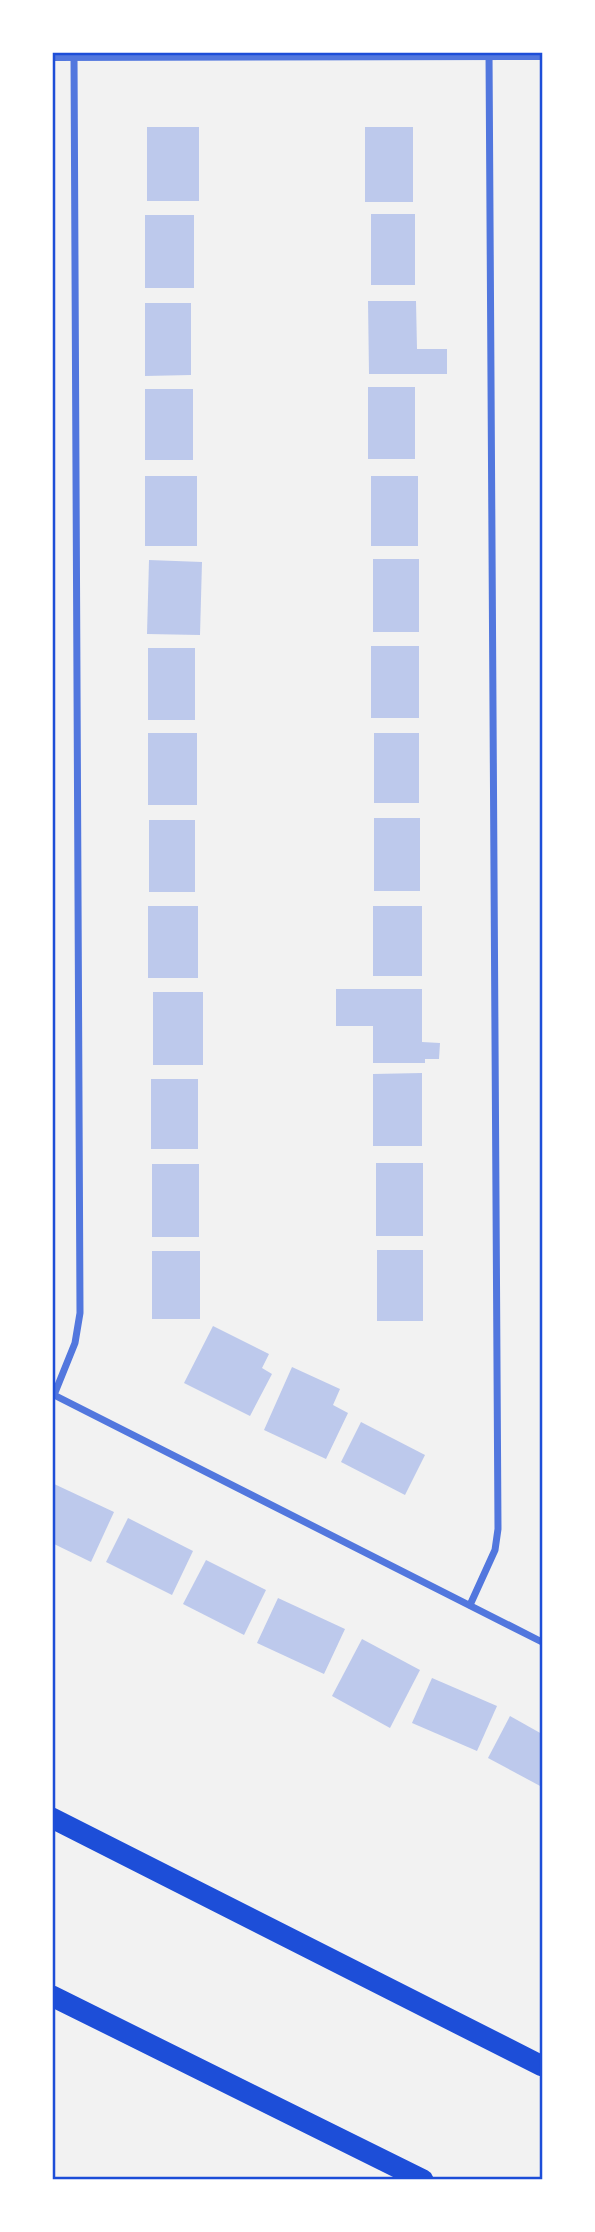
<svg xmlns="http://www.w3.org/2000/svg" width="595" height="2232" font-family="'Fira Sans Condensed',sans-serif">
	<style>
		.building { fill: #bdc9ec }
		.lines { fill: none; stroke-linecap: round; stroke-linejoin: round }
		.minor { stroke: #5277de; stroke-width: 7 }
		.tertiary { stroke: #5277de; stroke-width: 12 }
		.motorway { stroke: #1d4ed8; stroke-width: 21 }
		.neatline { fill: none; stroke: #1d4ed8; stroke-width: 2.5 }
	</style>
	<rect width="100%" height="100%" fill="#f2f2f2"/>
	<g class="building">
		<rect x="147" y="127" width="52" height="74"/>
		<rect x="365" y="127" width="48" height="75"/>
		<rect x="371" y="214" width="44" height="71"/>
		<rect x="145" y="215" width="49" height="73"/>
		<path d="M368,301H416L417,349H447V374H369Z"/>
		<path d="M145,303H191V375L145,376Z"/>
		<rect x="368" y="387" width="47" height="72"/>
		<rect x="145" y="389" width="48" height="71"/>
		<rect x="145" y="476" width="52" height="70"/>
		<rect x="371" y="476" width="47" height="70"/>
		<rect x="373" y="559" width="46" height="73"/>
		<path d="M149,560L202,562L200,635L147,634Z"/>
		<rect x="371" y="646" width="48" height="72"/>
		<rect x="148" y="648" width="47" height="72"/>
		<rect x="148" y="733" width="49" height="72"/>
		<rect x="374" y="733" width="45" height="70"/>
		<rect x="374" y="818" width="46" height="73"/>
		<rect x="149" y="820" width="46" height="72"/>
		<rect x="148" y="906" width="50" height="72"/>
		<rect x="373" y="906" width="49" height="70"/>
		<path d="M336,989H422V1042L440,1043L439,1059H425V1063H373V1026H336Z"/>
		<rect x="153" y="992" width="50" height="73"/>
		<path d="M422,1073V1146H373V1074Z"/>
		<rect x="151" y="1079" width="47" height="70"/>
		<rect x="376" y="1163" width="47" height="73"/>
		<rect x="152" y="1164" width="47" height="73"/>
		<rect x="377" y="1250" width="46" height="71"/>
		<rect x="152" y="1251" width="48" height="68"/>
		<path d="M213,1326L269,1354L262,1368L272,1374L250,1416L184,1383Z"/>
		<path d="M292,1367L340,1389L333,1405L348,1413L326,1459L264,1430Z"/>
		<path d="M361,1422L425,1455L405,1495L341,1462Z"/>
		<path d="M52,1483L114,1512L91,1562L52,1543Z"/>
		<path d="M128,1518L193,1551L172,1595L106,1562Z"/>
		<path d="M206,1560L266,1590L244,1635L183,1604Z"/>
		<path d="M278,1598L345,1629L324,1674L257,1643Z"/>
		<path d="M362,1639L420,1670L390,1728L332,1696Z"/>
		<path d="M432,1678L497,1706L477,1751L412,1723Z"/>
		<path d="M510,1716L542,1734V1787L488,1758Z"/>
	</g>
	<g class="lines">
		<g class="minor">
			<path d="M52,1394L542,1642"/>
			<path d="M54,1395L75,1343L80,1313L74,55"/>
			<path d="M470,1605L495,1550L498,1529L489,52"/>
		</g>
		<path class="tertiary" d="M52,55L542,54"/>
		<g class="motorway">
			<path d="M52,1818L542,2066"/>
			<path d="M52,1996L423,2180"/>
		</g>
	</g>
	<rect width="595" height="2232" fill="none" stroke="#ffffff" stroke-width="108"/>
	<rect x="54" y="54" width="487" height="2124" class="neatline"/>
</svg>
